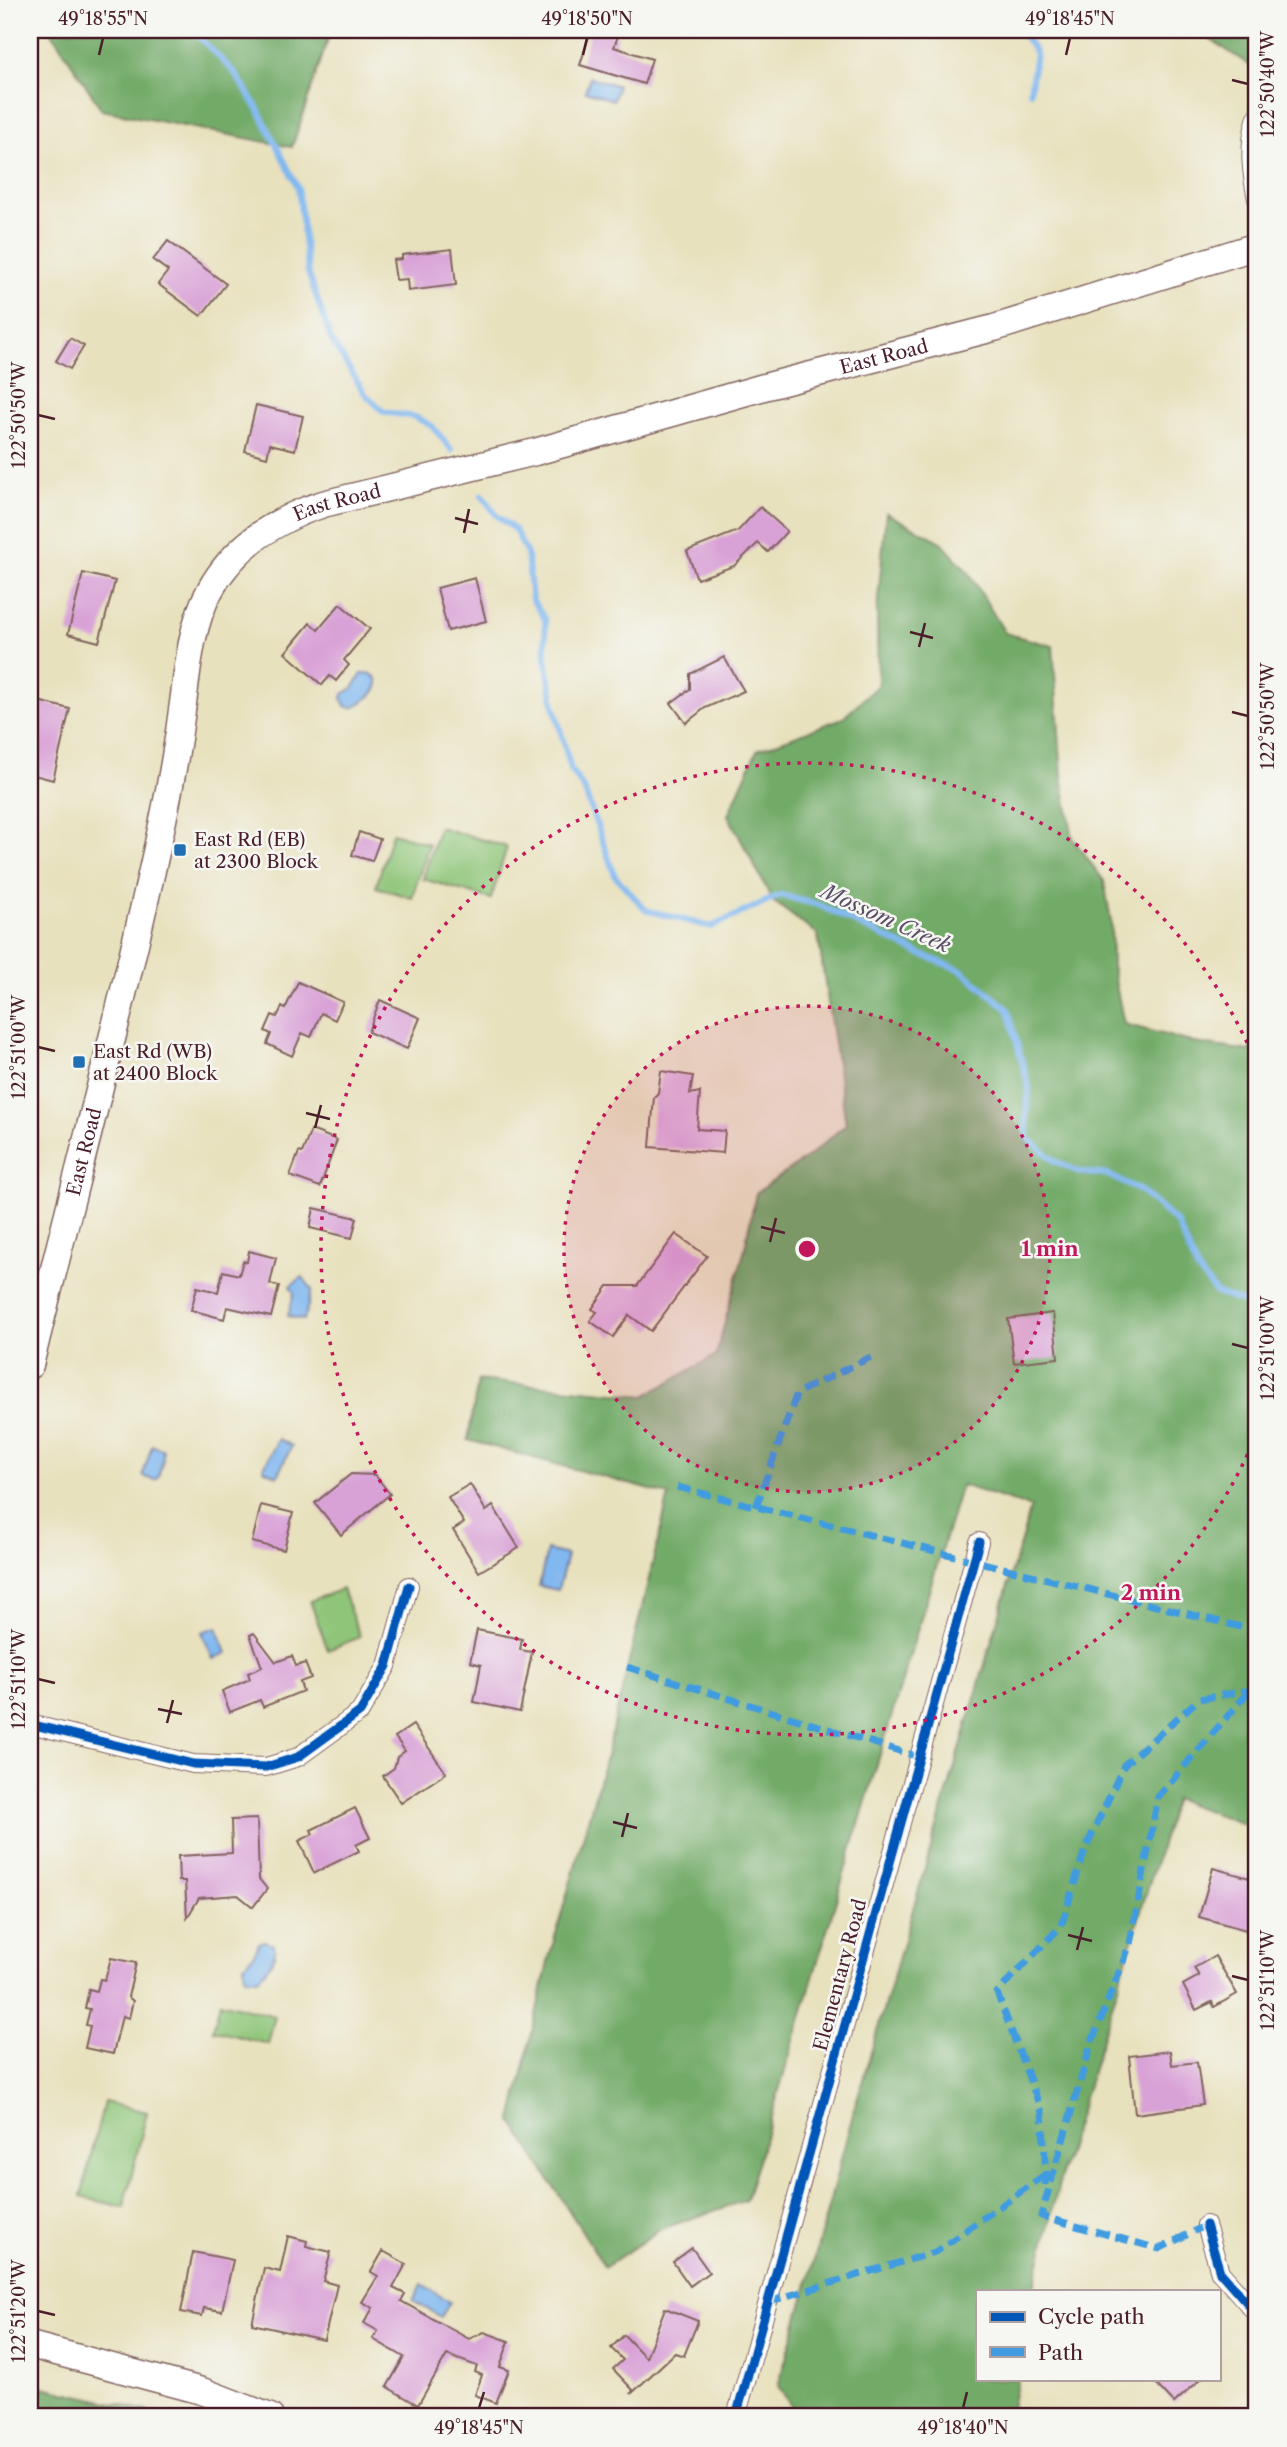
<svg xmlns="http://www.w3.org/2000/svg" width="1287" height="2447" font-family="'Libre Caslon Text',serif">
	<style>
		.green { fill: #8ec578; stroke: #6c7252; stroke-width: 2 }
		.forest { fill: #72aa68; stroke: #5e644a; stroke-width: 2 }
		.water { fill: #81b8f0; stroke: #666c8e; stroke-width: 2 }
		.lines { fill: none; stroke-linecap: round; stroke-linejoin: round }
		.stream { stroke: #81b8f0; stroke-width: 6 }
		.building { fill: #d9a2d7 }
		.minor-casing { stroke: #81635e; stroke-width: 20 }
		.secondary-casing { stroke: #81635e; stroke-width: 29 }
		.minor { stroke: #fff; stroke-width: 18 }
		.secondary { stroke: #fff; stroke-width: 26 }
		.quiet { stroke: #409be1; stroke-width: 7; stroke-dasharray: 14 7; stroke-linecap: butt }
		.cycleway-casing { stroke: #f6f6f2; stroke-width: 13 }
		.cycleway { stroke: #0057b8; stroke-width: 9 }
		.ticks { fill: none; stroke: #4a1f2b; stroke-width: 2.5 }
		.ring { fill: none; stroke: #c2185b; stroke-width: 3.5; stroke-dasharray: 3.5 7 }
		.poi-dot { fill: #1f6fb2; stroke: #f6f6f2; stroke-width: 2.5 }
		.labels { text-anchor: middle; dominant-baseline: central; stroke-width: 5; stroke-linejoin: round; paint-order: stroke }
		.street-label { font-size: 19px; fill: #4a1f2b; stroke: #f6f6f2 }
		.poi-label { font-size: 19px; fill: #4a1f2b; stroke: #f6f6f2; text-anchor: start }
		.water-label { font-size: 21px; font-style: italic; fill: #5a4d66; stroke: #f6f6f2 }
		.centre { fill: #c2185b; stroke: #f6f6f2; stroke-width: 3.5 }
		.ring-label { font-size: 21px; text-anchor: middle; font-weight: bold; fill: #c2185b; stroke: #f6f6f2; stroke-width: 5; stroke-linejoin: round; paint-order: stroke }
		.neatline { fill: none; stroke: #4a1f2b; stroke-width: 2.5 }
		.ticks-label { font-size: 18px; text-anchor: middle; fill: #4a1f2b }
	</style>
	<rect width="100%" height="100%" fill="#f6f6f2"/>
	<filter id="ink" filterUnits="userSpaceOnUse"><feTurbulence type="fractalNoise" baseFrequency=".0143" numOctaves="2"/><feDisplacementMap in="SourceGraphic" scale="14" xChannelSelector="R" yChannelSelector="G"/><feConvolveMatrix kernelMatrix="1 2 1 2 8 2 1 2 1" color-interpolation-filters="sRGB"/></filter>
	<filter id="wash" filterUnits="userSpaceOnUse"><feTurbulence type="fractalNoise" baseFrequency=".00686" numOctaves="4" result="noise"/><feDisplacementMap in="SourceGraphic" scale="28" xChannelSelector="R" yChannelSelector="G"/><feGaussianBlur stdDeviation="1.57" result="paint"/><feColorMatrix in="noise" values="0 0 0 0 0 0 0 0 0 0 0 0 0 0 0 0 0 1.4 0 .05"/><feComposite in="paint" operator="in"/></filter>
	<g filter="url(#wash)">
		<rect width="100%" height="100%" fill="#e8e1bd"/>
		<g class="green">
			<path d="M439,827L507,847L491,899L423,879Z"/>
			<path d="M392,833L429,844L412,898L376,887Z"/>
			<path d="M342,1589L360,1637L328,1650L310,1601Z"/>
			<path d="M220,2002L275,2016L268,2044L213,2030Z"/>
			<path d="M104,2102L147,2112L124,2207L81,2197Z"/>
		</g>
		<g class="forest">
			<path d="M50,30H331L292,147L102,110Z"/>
			<path d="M1196,30H1257V70Z"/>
			<path d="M886,513L940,541L969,573L1005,633L1053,646L1062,777L1073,839L1104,881L1111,921L1112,966L1124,1024L1195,1043L1249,1051L1257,1045V1829L1175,1799L1063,2167L1033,2291H977V2379H1018L1010,2417H802L797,2415L778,2386L806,2291L854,2110L1031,1507L961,1485L746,2200L661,2229L605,2267L512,2121L549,1958L607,1753L669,1495L468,1440L478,1380L645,1396L716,1355L744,1252L756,1193L812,1154L846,1124L818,935L773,901L728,815L757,750L843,718L878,685L877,611Z"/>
			<path d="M43,2387L152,2412L168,2417H37Z"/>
		</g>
		<g class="water">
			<path d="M590,77L618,86L613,100L585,91Z"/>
			<path d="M370,673C391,685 365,701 353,708L345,706L342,699L343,694L353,688L362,674Z"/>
			<path d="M303,1277L312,1290L304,1320L288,1316L294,1293L290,1286Z"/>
			<path d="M278,1439L292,1446L277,1476L263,1469Z"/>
			<path d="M152,1445L163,1450V1459L158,1478L155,1480L144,1477L143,1475Z"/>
			<path d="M547,1550L567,1555L558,1590L539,1586Z"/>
			<path d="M217,1627L227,1653L213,1659L202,1632Z"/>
			<path d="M264,1941L274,1945C277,1960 268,1967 258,1978L245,1977L244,1965L254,1954L259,1943Z"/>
			<path d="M422,2285L450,2302L441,2317L413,2301Z"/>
		</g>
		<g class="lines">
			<g class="stream">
				<path d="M192,30L234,72L258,109L298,188L308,272L331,340L365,394L384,412L415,417L432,426L452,450"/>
				<path d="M1020,30L1036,53L1030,92"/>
				<path d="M482,495L497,516L515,530L527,554L532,600L545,619L546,660L554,706L571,770L584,789L615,876L646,910L711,927L780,895L819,905L922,955L961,970L1008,1009L1029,1088L1026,1119L1028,1138L1055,1161L1079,1172L1108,1175L1141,1191L1177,1223L1197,1269L1216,1293L1257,1307"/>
			</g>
		</g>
		<g id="blocks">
			<g class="building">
				<path d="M591,30L618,36L614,47L652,59L644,84L580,65Z"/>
				<path d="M168,241L226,284L201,316L158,284L168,271L153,260Z"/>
				<path d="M452,249L456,285L408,291L407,279L396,280L393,260L402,259V255Z"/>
				<path d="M70,338L84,346L70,369L56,361Z"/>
				<path d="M256,405L303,416L295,450L270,444L267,457L245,451Z"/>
				<path d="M760,507L787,531L768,552L758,543L734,566L697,579L687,551L738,531Z"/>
				<path d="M83,573L115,581L99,642L68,634Z"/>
				<path d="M475,578L486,621L448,631L437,588Z"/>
				<path d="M340,604L370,629L344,660L349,665L336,681L330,676L322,685L285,653L310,623L318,630Z"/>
				<path d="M724,657L744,691L705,708L686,723L671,703L690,689V674Z"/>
				<path d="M30,699L70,709L53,780L30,774Z"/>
				<path d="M359,832L380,839L372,861L352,855Z"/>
				<path d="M298,982L343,1002L335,1020L321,1013L311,1037L302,1033L292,1056L267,1044L271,1034L265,1031L272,1015L277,1017L282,1007L285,1009Z"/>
				<path d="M380,1000L420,1018L407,1049L368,1032Z"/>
				<path d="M661,1071L693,1076L690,1094L700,1092L697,1129L725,1131L723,1153L650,1147L654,1097L658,1093Z"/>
				<path d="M311,1130L337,1140L320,1187L290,1176L299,1152L302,1153Z"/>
				<path d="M314,1208L357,1218L352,1238L310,1228Z"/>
				<path d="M676,1234L707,1256L651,1331L629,1315L613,1337L590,1321L597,1312L592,1309L608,1286H637Z"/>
				<path d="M249,1251L276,1258L270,1284L279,1286L271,1317L227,1307L224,1319L191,1310L197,1287L218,1292L223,1271L239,1275L243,1261L247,1262Z"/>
				<path d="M1053,1313L1058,1358L1014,1363L1008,1319Z"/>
				<path d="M351,1474L375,1475L390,1494L341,1535L315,1503Z"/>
				<path d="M470,1484L486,1511L493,1506L519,1548L479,1572L453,1530L464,1523L448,1497Z"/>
				<path d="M261,1505L293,1513L284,1550L252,1542Z"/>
				<path d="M477,1630L522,1639L520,1650L532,1652L520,1712L474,1702L481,1665L470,1662Z"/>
				<path d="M254,1633L276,1662L292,1656L296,1666L305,1663L311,1678L300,1682L303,1691L263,1707L260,1700L230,1712L222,1691L250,1679L248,1673L262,1667L250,1635Z"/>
				<path d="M413,1725L446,1773L401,1803L383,1776L394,1768L397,1757L405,1751L395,1737Z"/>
				<path d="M355,1808L370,1838L356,1845L359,1851L314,1873L299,1841L313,1834L311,1830Z"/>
				<path d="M257,1819L259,1879L267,1889L253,1907L238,1895L199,1898L187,1918L185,1881H179L178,1856L232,1853L231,1820Z"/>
				<path d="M1213,1868L1257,1880V1933L1199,1917Z"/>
				<path d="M1215,1956L1237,1994L1214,2007L1212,2002L1196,2010L1183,1985L1199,1976L1194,1968Z"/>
				<path d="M111,1958L136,1963L128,1997L133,2001L129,2018L122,2016L113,2054L85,2048L90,2026L86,2025L90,2009L85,2008L89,1989L97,1991L100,1979L105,1980Z"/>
				<path d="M1170,2051L1172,2065L1197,2062L1203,2105L1135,2114L1129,2056Z"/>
				<path d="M288,2236L307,2241L306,2246L331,2252L323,2281L337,2285L324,2340L252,2324L264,2268L280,2272Z"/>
				<path d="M692,2248L709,2272L690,2286L673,2262Z"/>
				<path d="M383,2251L406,2264L393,2288L405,2294L401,2301L469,2339L484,2332L509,2341L500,2367L509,2370L496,2403L475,2395L482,2375L475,2372L477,2366L447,2355L418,2405L387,2387L404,2357L373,2339L378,2331L364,2323L373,2308L362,2302L378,2276L371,2272Z"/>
				<path d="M193,2252L233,2260L222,2311L204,2308L202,2316L181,2312Z"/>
				<path d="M665,2308L698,2321L684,2356L675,2353L631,2394L633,2390L613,2369L623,2360L611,2348L624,2335L646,2358Z"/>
				<path d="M1151,2379H1201L1174,2403Z"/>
			</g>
		</g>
	</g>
	<g filter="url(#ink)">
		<use href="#blocks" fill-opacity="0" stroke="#81635e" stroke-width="2"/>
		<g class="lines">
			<g class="minor-casing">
				<g id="minor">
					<path d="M1257,117C1248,145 1251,171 1257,199"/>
					<path d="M30,1724L193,1764L266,1767L298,1757L360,1712L387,1666L409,1586"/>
					<path d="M1206,2225L1220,2272L1257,2314"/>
					<path d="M736,2417L979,1542"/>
				</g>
			</g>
			<g class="secondary-casing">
				<g id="secondary">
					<path id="s1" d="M30,1365C74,1185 123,1006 162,825C170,787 177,749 182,710C188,670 190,628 209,592C233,547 276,519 323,504L535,452L764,387L994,328L1257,246"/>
					<path d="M30,2345L202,2391L270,2417"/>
				</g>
			</g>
			<use href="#minor" class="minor"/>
			<use href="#secondary" class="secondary"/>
			<g class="quiet">
				<path d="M677,1487L1257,1631"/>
				<path d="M756,1507L797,1393L875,1355"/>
				<path d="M627,1667L919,1757"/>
				<path d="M1045,2185L1046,2174L1042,2112L997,1993L1061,1926L1085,1850L1124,1765L1199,1699L1251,1690"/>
				<path d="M1206,2225L1159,2249L1041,2216L1091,2044L1130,1944L1158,1797L1257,1682"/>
				<path d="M768,2302L935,2252L1046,2174"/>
			</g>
			<g class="cycleway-casing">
				<g id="cycleway">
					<path d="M30,1724L193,1764L266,1767L298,1757L360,1712L387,1666L409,1586"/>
					<path d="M1206,2225L1220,2272L1257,2314"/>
					<path d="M736,2417L979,1542"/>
				</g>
			</g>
			<use href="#cycleway" class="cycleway"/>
		</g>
	</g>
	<path class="ticks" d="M99,55L103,38M583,55L587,38M1066,55L1070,38M1232,80L1248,84M38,415L55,419M455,518L478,524M464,533L469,509M910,632L933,638M919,647L925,623M1232,712L1248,716M38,1047L55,1051M306,1113L330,1119M315,1128L321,1105M761,1227L785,1233M770,1242L776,1218M1232,1344L1248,1348M38,1679L55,1683M158,1709L182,1714M167,1723L173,1700M613,1822L637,1828M622,1837L628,1813M1068,1935L1092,1941M1077,1950L1083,1927M1232,1976L1248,1980M38,2311L55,2315M479,2408L484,2392M963,2408L967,2392"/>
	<circle cx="807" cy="1249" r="243" fill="#c2185b" fill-opacity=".12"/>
	<g class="ring">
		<circle cx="807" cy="1249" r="243"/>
		<path d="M1256 1435A486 486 0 1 1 1256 1063"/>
	</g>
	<g class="poi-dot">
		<rect x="173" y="843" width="14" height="14" rx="3.5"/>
		<rect x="72" y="1055" width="14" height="14" rx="3.5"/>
	</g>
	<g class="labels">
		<g class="street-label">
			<text stroke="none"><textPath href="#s1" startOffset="1522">East Road</textPath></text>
			<text stroke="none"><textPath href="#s1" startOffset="956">East Road</textPath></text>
			<text stroke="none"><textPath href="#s1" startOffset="220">East Road</textPath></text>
			<text transform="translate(840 1975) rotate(-75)">Elementary Road</text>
		</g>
		<g class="poi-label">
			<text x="194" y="839">East Rd (EB)<tspan x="194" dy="22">at 2300 Block</tspan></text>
			<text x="93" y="1051">East Rd (WB)<tspan x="93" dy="22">at 2400 Block</tspan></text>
		</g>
		<g class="water-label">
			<text transform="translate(886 918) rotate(24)">Mossom Creek</text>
		</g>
	</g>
	<circle cx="807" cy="1249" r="10" class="centre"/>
	<g class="ring-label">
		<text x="1050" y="1256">1 min</text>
		<text x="1151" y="1600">2 min</text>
	</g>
	<rect width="1287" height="2447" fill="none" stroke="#f6f6f2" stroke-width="77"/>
	<rect x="976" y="2290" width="245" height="91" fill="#f6f6f2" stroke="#b1a0a2" stroke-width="2"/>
	<rect x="990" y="2312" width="35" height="10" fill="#0057b8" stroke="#b1a0a2" stroke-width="2"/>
	<text x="1038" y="2324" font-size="21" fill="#4a1f2b">Cycle path</text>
	<rect x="990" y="2347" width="35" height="10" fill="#409be1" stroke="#b1a0a2" stroke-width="2"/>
	<text x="1038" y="2360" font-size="21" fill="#4a1f2b">Path</text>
	<rect x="38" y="38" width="1210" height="2370" class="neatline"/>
	<g class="ticks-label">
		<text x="103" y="25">49°18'55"N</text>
		<text x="587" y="25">49°18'50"N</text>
		<text x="1070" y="25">49°18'45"N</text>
		<text transform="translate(1268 84) rotate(-90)" y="6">122°50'40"W</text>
		<text transform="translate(19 415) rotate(-90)" y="6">122°50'50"W</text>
		<text transform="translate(1268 716) rotate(-90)" y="6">122°50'50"W</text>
		<text transform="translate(19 1047) rotate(-90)" y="6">122°51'00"W</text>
		<text transform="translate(1268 1348) rotate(-90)" y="6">122°51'00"W</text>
		<text transform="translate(19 1679) rotate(-90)" y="6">122°51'10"W</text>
		<text transform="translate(1268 1980) rotate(-90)" y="6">122°51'10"W</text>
		<text transform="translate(19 2311) rotate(-90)" y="6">122°51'20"W</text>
		<text x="479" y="2434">49°18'45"N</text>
		<text x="963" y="2434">49°18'40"N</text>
	</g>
</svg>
